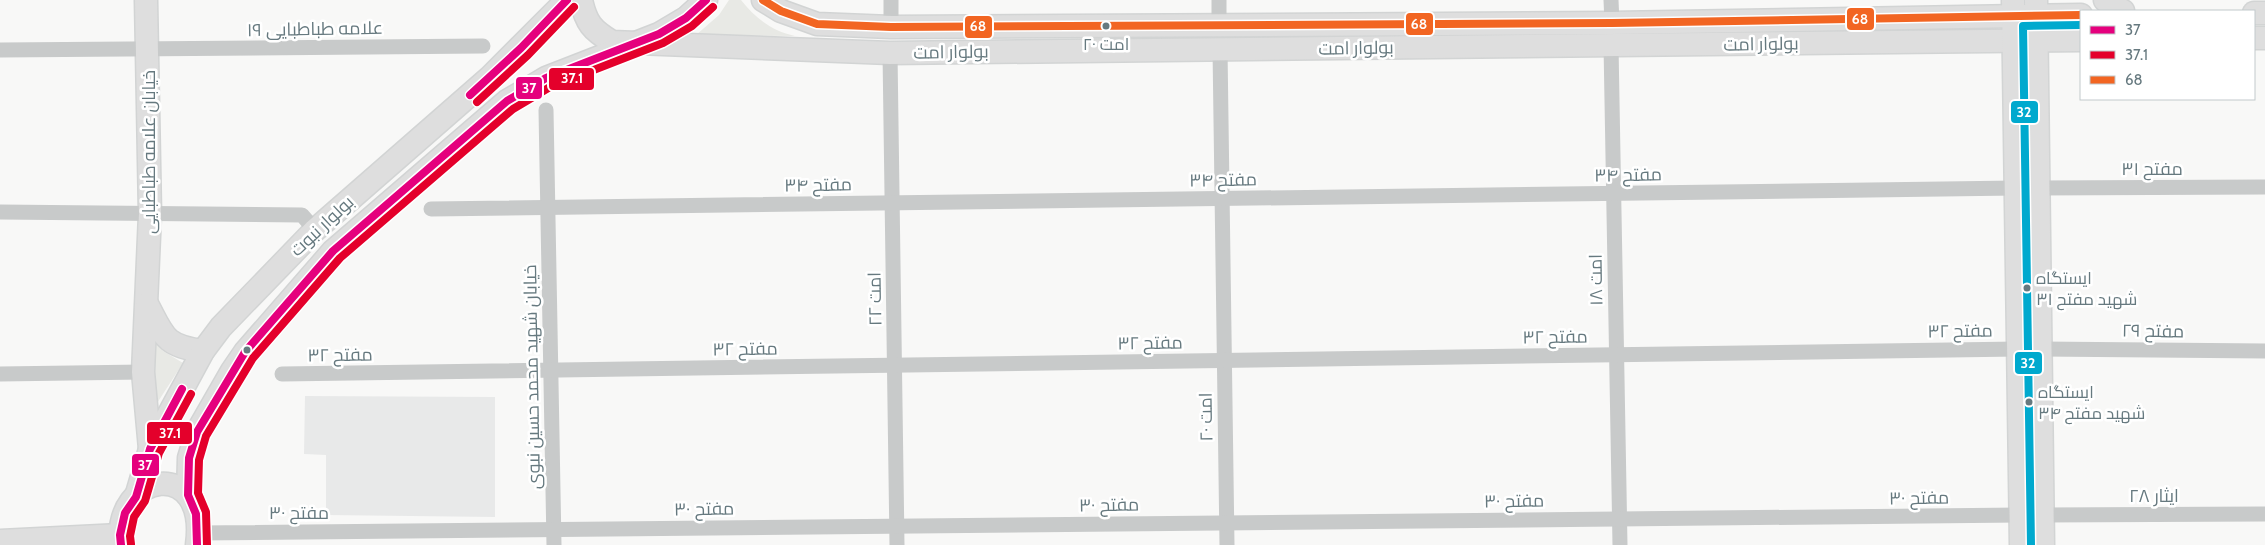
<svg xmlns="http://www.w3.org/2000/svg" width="2265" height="545" font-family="Cabin,Cairo,sans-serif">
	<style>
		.built { fill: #e8e9e9 }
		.green { fill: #e8e9e5 }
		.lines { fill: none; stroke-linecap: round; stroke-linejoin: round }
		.secondary-casing { stroke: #d2d4d4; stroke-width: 25 }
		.street { stroke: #c8caca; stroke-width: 15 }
		.secondary { stroke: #dedede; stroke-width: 22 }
		.bus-1-casing { stroke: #fff; stroke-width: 11 }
		.bus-2-casing { stroke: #fff; stroke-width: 11 }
		.bus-3-casing { stroke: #fff; stroke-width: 11 }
		.bus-4-casing { stroke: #fff; stroke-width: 11 }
		.bus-1 { stroke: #e5007d; stroke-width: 8 }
		.bus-2 { stroke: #e4002b; stroke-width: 8 }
		.bus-3 { stroke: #f26522; stroke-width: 8 }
		.bus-4 { stroke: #00a9ce; stroke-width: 8 }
		.bus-dot { fill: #66797f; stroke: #fff; stroke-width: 2 }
		.labels { text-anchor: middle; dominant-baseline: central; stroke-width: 5; stroke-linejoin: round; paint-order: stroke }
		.bus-label { font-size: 17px; fill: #66797f; stroke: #fff; text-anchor: start }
		.street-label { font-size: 18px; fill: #66797f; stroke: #fff }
		.line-badge { stroke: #fff; stroke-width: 2 }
		.badge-label { font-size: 14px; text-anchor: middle; font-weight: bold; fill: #fff }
	</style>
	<rect width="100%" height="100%" fill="#f8f8f7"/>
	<path class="built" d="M305,396L495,397V517L326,515V455L304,454Z"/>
	<g class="green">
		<path d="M729,0H741C755,18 772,31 795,36L696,35L719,15Z"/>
		<path d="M147,334L163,351L183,363L150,414Z"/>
	</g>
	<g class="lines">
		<g class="secondary-casing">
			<g id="secondary">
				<path d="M146,0L150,214L143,372L150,449"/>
				<path d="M581,0C586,23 592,30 612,42L890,53L2081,40"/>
				<path d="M763,0L781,11L817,24L891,27L1612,23L2081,15"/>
				<path d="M2013,0L2021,545"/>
				<path d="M2036,0L2043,545"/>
				<path d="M2105,0L2123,11"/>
				<path d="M2254,13H2265"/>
				<path d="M2254,38H2265"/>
				<path d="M147,304C164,336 164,346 203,351"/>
				<path d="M188,495L189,458L197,432L232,371L245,352L333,251L507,101L546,78L659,34L686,18L706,0"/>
				<path d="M136,497L150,449L203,351L221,327L315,230L489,78L567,0"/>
				<path d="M0,541L120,535"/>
				<path d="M121,545C113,471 209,456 197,545"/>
			</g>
		</g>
		<g class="street">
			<path d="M1219,0V25"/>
			<path d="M1611,0L1612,23"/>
			<path d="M891,27V0"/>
			<path d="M1611,45L1620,545"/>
			<path d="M1220,49L1227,545"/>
			<path d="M0,50L483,46"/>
			<path d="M890,53L897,545"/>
			<path d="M546,110L554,545"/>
			<path d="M2038,188L2265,187"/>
			<path d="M431,209L2016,188"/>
			<path d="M0,212L302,215L315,230"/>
			<path d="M2041,349L2265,351"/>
			<path d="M0,374L143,372"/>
			<path d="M282,374L2018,349"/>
			<path d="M2043,515L2265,514"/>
			<path d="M198,533L2020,515"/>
		</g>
		<use href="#secondary" class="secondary"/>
		<g class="bus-1-casing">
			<g id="bus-1">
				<path d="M470,95L521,48L567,0"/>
				<path d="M121,545L120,535L125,513L136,497L150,449L182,389"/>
				<path d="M197,545L196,514L188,495L189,458L197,432L245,352L333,251L507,101L546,78L659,34L686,18L706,0"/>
			</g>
		</g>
		<g class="bus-2-casing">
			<g id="bus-2">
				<path d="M477,102L528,55L574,7"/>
				<path d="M131,544L130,536L134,517L145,501L159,453L191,394"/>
				<path d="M207,545L206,512L198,493L199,460L206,436L253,358L340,258L513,109L550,87L663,43L692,26L713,7"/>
			</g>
		</g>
		<g class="bus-3-casing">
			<path id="bus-3" d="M763,0L781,11L817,24L891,27L1612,23L2081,15"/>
		</g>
		<g class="bus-4-casing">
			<path id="bus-4" d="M2031,545L2023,26L2081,25"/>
		</g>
		<use href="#bus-1" class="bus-1"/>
		<use href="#bus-2" class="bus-2"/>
		<use href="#bus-3" class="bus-3"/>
		<use href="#bus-4" class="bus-4"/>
	</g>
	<g class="bus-dot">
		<circle cx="1106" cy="26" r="4.5"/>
		<circle cx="2027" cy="288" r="4.5"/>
		<circle cx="247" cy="350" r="4.5"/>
		<circle cx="2029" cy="402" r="4.5"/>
	</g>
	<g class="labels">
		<g class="bus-label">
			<text x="1106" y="44" text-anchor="middle">امت ۲۰</text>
			<text x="2036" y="278">ایستگاه<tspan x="2036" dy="21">شهید مفتح ۳۱</tspan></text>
			<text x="2038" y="392">ایستگاه<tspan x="2038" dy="21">شهید مفتح ۳۴</tspan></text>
		</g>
		<g class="street-label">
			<text transform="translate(315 29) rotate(-1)">علامه طباطبایی ۱۹</text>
			<text transform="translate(1761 44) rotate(-1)">بولوار امت</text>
			<text transform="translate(1356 48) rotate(-1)">بولوار امت</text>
			<text transform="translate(951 52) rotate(-1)">بولوار امت</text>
			<text transform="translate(149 152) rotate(-90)">خیابان علامه طباطبایی</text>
			<text x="2152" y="169">مفتح ۳۱</text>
			<text transform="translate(1628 175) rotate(-1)">مفتح ۳۴</text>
			<text transform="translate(1223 180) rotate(-1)">مفتح ۳۴</text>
			<text transform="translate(818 185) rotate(-1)">مفتح ۳۴</text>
			<text transform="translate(322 226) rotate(-43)">بولوار نبوت</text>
			<text transform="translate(1596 280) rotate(-91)">امت ۱۸</text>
			<text transform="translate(875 299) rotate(-91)">امت ۲۲</text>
			<text transform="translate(1960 331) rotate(-1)">مفتح ۳۲</text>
			<text transform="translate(2153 331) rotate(1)">مفتح ۲۹</text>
			<text transform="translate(1555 337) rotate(-1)">مفتح ۳۲</text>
			<text transform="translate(1150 343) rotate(-1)">مفتح ۳۲</text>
			<text transform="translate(745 349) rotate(-1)">مفتح ۳۲</text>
			<text transform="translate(340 355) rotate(-1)">مفتح ۳۲</text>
			<text transform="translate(532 377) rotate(-91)">خیابان شهید محمد حسین نبوی</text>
			<text transform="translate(1206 417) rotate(-91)">امت ۲۰</text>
			<text x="2154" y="496">ایثار ۲۸</text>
			<text transform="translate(1919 498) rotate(-1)">مفتح ۳۰</text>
			<text transform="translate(1514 501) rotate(-1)">مفتح ۳۰</text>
			<text transform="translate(1109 505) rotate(-1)">مفتح ۳۰</text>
			<text transform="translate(704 509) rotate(-1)">مفتح ۳۰</text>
			<text x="299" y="513">مفتح ۳۰</text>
		</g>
	</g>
	<g class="line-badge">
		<rect x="1846" y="7" width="29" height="24" rx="5" fill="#f26522"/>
		<rect x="1405" y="12" width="29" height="24" rx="5" fill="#f26522"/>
		<rect x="964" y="15" width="29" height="24" rx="5" fill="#f26522"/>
		<rect x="548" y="67" width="47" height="24" rx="5" fill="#e4002b"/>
		<rect x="515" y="76" width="28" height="24" rx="5" fill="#e5007d"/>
		<rect x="2010" y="100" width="29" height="24" rx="5" fill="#00a9ce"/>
		<rect x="2014" y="351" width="29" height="24" rx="5" fill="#00a9ce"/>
		<rect x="146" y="421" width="47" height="24" rx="5" fill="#e4002b"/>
		<rect x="131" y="453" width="29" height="24" rx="5" fill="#e5007d"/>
	</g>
	<g class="badge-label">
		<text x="1860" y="24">68</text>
		<text x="1419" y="29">68</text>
		<text x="978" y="31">68</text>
		<text x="572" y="83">37.1</text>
		<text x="529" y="93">37</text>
		<text x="2024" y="117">32</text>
		<text x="2028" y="368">32</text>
		<text x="170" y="438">37.1</text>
		<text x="145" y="470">37</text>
	</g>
	<rect x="2080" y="10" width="175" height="90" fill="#ffffff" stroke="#c2c9cc"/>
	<rect x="2090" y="26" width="25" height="8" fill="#e5007d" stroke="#c2c9cc"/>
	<text x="2125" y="35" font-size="15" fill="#66797f">37</text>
	<rect x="2090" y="51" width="25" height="8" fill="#e4002b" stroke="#c2c9cc"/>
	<text x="2125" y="60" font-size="15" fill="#66797f">37.1</text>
	<rect x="2090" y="76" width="25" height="8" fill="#f26522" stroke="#c2c9cc"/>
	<text x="2125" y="85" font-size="15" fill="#66797f">68</text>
</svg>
